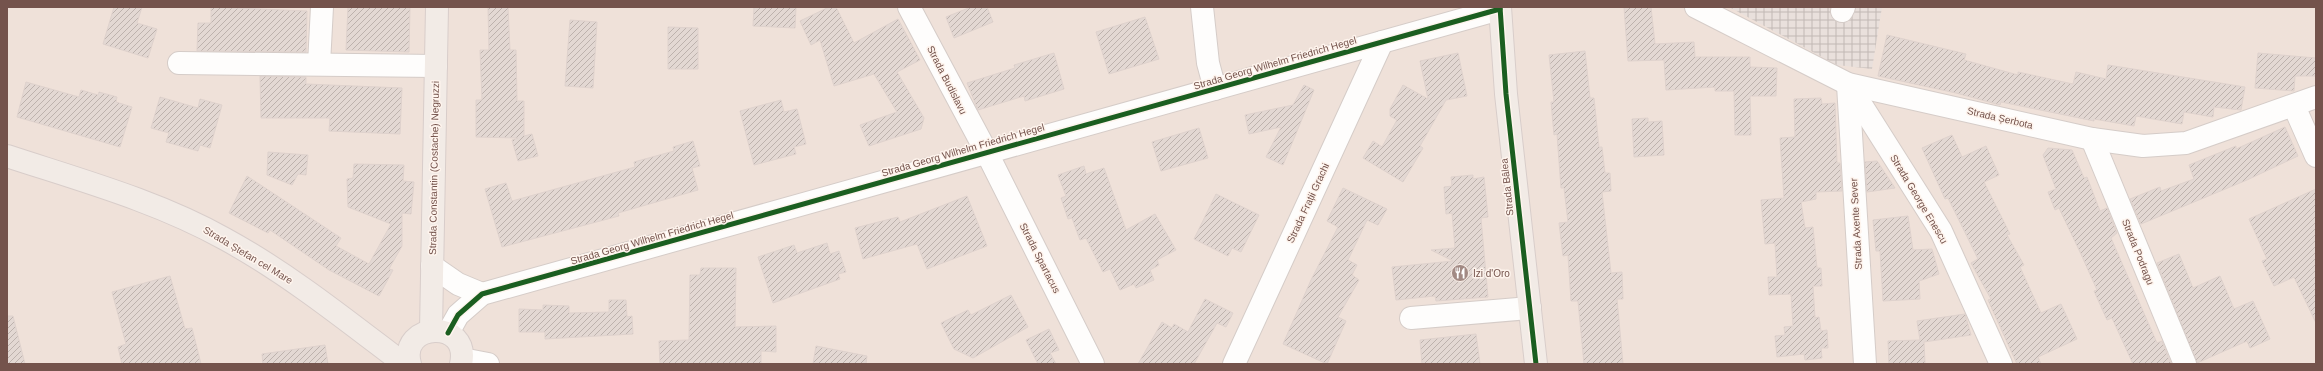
<svg xmlns="http://www.w3.org/2000/svg" width="2323" height="371" font-family="Arial,sans-serif">
	<style>
		.residential { fill: #efe1d9 }
		.industrial { fill: url(#industrial-grid) }
		.building { fill: url(#building-hatch); stroke: #dfd2cd }
		.lines { fill: none; stroke-linecap: round; stroke-linejoin: round }
		.minor-casing { stroke: #d5ccc8; stroke-width: 24 }
		.major-casing { stroke: #d8cdca; stroke-width: 24 }
		.minor { stroke: #fefdfc; stroke-width: 22 }
		.major { stroke: #f2ebe6; stroke-width: 22 }
		.cycleway-casing { stroke: #fef4ed; stroke-width: 8 }
		.cycleway { stroke: #1b5e20; stroke-width: 5 }
		.labels { text-anchor: middle; dominant-baseline: central; stroke-width: 3; stroke-linejoin: round; paint-order: stroke }
		.street-label { font-size: 10px; fill: #74534c; stroke: #fef4ed }
		.poi-label { font-size: 10px; fill: #74534c; stroke: #fef4ed; text-anchor: start }
	</style>
	<defs>
		<pattern id="industrial-grid" width="8" height="8" patternUnits="userSpaceOnUse"><rect width="8" height="8" fill="#e9e0dc"/><path d="M0 4h8M4 0v8" fill="none" stroke="#c1b8b5"/></pattern>
		<pattern id="building-hatch" width="6" height="6" patternUnits="userSpaceOnUse"><rect width="6" height="6" fill="#e3d8d3"/><path d="M-1 1l2-2M0 6l6-6M5 7l2-2" fill="none" stroke="#bdb2ad"/></pattern>
	</defs>
	<rect width="100%" height="100%" fill="#f6f0eb"/>
	<rect class="residential" x="7" y="7" width="2309" height="357"/>
	<path class="industrial" d="M1729,7H1882L1872,69L1837,65Z"/>
	<g class="building">
		<path d="M114,7H142L137,23L157,29L148,58L103,44Z"/>
		<path d="M211,7L307,11L306,52L197,51L198,23H211Z"/>
		<path d="M348,7H410L409,52L346,50Z"/>
		<path d="M488,7H508L510,50H516L517,101H524V136L532,134L538,156L518,161L512,140L518,138L476,137V100H482L480,50H489Z"/>
		<path d="M754,7H796L795,28L753,26Z"/>
		<path d="M829,7H836L854,43L898,19L920,60L897,72L924,118L921,129L869,146L860,125L897,112L874,74L834,86L820,40L811,45L800,21Z"/>
		<path d="M971,7H987L993,22L954,38L946,17Z"/>
		<path d="M1624,7H1651L1655,44L1694,42L1695,57H1750V67L1777,68L1776,96H1750L1751,135H1735L1734,91H1715V87L1666,90L1664,60L1628,61Z"/>
		<path d="M1145,17L1159,59L1109,74L1096,32Z"/>
		<path d="M570,20L597,22L593,88L565,86Z"/>
		<path d="M668,27L698,28V69H668Z"/>
		<path d="M1887,35L1966,54L1964,60L2018,75V72L2073,84L2076,72L2106,79L2108,65L2245,87L2241,110L2214,107L2213,117L2184,112L2182,124L2136,116L2134,126L2094,119V121L2001,102L2000,105L1956,93L1878,76Z"/>
		<path d="M1585,51L1590,98H1594L1599,147H1602L1605,173H1610L1611,191L1602,192L1611,273L1622,272L1623,299H1617L1623,364H1584L1578,301H1571L1568,255L1563,256L1559,223L1568,222L1564,188H1561L1557,134L1554,135L1551,102H1554L1549,55Z"/>
		<path d="M1054,53L1064,89L1025,101L1024,96L978,110L967,83L1015,68L1014,65Z"/>
		<path d="M1458,53L1467,96L1446,100L1420,146L1423,148L1403,182L1363,158L1373,141L1382,147L1397,120L1390,116V109L1403,85L1428,99L1420,61Z"/>
		<path d="M2258,53L2316,58V76H2295L2294,91L2255,88Z"/>
		<path d="M260,76L306,77V84L402,88L400,134L329,131L330,118H261Z"/>
		<path d="M26,82L79,97L81,90L98,95L99,92L117,97L116,102L132,107L120,147L17,117Z"/>
		<path d="M1304,85L1314,90L1283,165L1266,157L1281,127L1249,134L1245,115L1293,105Z"/>
		<path d="M160,97L198,108L200,99L222,105L210,148L200,145L198,151L166,142L169,133L151,128Z"/>
		<path d="M1821,98L1822,104L1835,103L1837,163H1840L1842,191L1816,192V199L1801,202L1805,228L1813,227L1817,268H1821L1822,286H1813L1815,318L1819,317L1821,331L1827,330L1828,348H1821L1822,358L1805,360L1804,354L1777,357L1775,336L1785,335L1784,327L1793,326L1791,294L1769,295L1768,277H1777L1775,243L1765,244L1761,200L1784,198L1780,138L1795,137L1794,99Z"/>
		<path d="M781,100L784,112L797,109L806,144L794,147L796,154L754,165L740,111Z"/>
		<path d="M1648,118V122L1662,121L1664,155L1634,157L1632,119Z"/>
		<path d="M2285,127L2298,156L2247,180L2141,224L2130,199L2160,187L2161,191L2194,179L2189,165L2236,146V149Z"/>
		<path d="M1199,128L1208,158L1161,171L1152,142Z"/>
		<path d="M1952,135L1962,157L1986,146L1999,175L1984,182L2010,234L2007,235L2024,265L2020,267L2041,313L2061,304L2077,339L2038,357L2041,364H2017L1988,300L1991,299L1971,263L1978,259L1948,198L1945,199L1922,148Z"/>
		<path d="M693,141L700,166L692,168L698,190L618,213L619,216L502,247L485,189L506,183L512,201L635,167L634,162L674,151L673,147Z"/>
		<path d="M2048,148L2072,150L2084,178L2087,177L2100,211L2107,208L2117,233L2111,238L2157,343L2162,341L2171,364H2133L2112,318L2107,320L2094,291L2097,290L2080,252L2059,208L2055,210L2048,192L2056,189L2043,155Z"/>
		<path d="M268,152L308,155L306,175L298,174L292,185L267,175Z"/>
		<path d="M1877,161L1895,188L1867,192L1865,162Z"/>
		<path d="M354,164L404,165L403,181L414,182L411,214L402,213V246L389,269L393,270L379,296L329,270L270,230L268,233L229,213L247,176L341,238L336,246L369,264L391,224L348,207L347,179L353,178Z"/>
		<path d="M1084,166L1086,174L1104,168L1126,230L1155,214L1176,250L1157,260L1159,265L1150,270L1154,280L1136,288L1134,284L1120,290L1110,269L1103,272L1086,238L1080,240L1072,218L1068,219L1061,198L1066,196L1058,175Z"/>
		<path d="M1473,175V179L1484,177L1488,217L1481,218L1488,297L1436,301L1435,296L1396,300L1392,267L1453,261L1431,250L1455,248L1452,213L1446,214L1444,187L1452,186L1451,177Z"/>
		<path d="M1343,188L1387,209L1378,225L1367,220L1348,260L1357,265L1352,275L1359,280L1338,317L1346,321L1327,364L1283,344L1311,280L1338,227L1327,221Z"/>
		<path d="M2316,189V323L2294,277L2274,286L2262,261L2267,259L2249,219Z"/>
		<path d="M1216,194L1259,215L1241,252L1232,248L1228,256L1194,239Z"/>
		<path d="M967,196L987,246L927,269L917,244L863,259L855,228L898,217L900,222Z"/>
		<path d="M1908,216L1913,250L1932,249L1939,274L1919,281L1920,299L1883,301L1880,251H1876L1873,220Z"/>
		<path d="M827,243L830,254L839,251L846,272L838,274L840,279L773,303L758,257L794,245L797,253Z"/>
		<path d="M2179,254L2193,288L2220,276L2234,309L2253,301L2270,339L2250,348L2247,341L2197,363L2157,263Z"/>
		<path d="M701,268H736L735,327L776,326V352L761,351V364H660L659,341L689,340L690,275H700Z"/>
		<path d="M170,276L185,329L192,328L201,364H122L118,347L126,344L112,292Z"/>
		<path d="M1011,295L1028,327L973,358L954,349L941,323L968,310L971,315Z"/>
		<path d="M1205,299L1233,313L1226,327L1217,323L1194,364H1138L1162,322L1172,328L1174,324L1188,332Z"/>
		<path d="M609,300H626L627,317L632,316L633,334L545,339V332H519V309L543,310V305L569,306V313L609,312Z"/>
		<path d="M1965,314L1971,335L1924,342L1925,364H1889L1888,341L1920,340L1917,321Z"/>
		<path d="M7,316H13L25,364H7Z"/>
		<path d="M1049,329L1059,350L1050,353L1056,364H1038L1026,340Z"/>
		<path d="M1476,334L1480,364H1422L1420,340Z"/>
		<path d="M325,345L328,364H263L262,354Z"/>
		<path d="M816,346L867,356L866,364H813Z"/>
	</g>
	<g class="lines">
		<g class="minor-casing">
			<g id="minor">
				<path d="M909,7L987,153L1093,364"/>
				<path d="M1202,7L1208,63L1215,89"/>
				<path d="M1696,7L1848,84L2092,139L2143,146L2186,143L2316,97"/>
				<path d="M1842,11L1844,7"/>
				<path d="M179,63L436,66"/>
				<path d="M319,64L322,7"/>
				<path d="M1848,84L1941,231L2001,364"/>
				<path d="M1848,85L1865,364"/>
				<path d="M2294,106L2316,156"/>
				<path d="M2092,139L2185,364"/>
				<path d="M432,266L458,284L482,294"/>
				<path d="M1411,318L1530,308"/>
				<path d="M448,333L458,315L482,294L1500,9"/>
				<path d="M462,359L488,364"/>
				<path d="M1234,364L1382,42"/>
			</g>
		</g>
		<g class="major-casing">
			<g id="major">
				<path d="M1500,7L1506,94L1536,364"/>
				<path d="M7,156C80,180 157,201 225,239C289,274 346,320 404,364"/>
				<path d="M431,330L437,7"/>
				<path d="M410,364C398,322 471,318 461,364"/>
			</g>
		</g>
		<use href="#minor" class="minor"/>
		<use href="#major" class="major"/>
		<g class="cycleway-casing">
			<g id="cycleway">
				<path d="M1500,7L1506,94L1536,364"/>
				<path d="M448,333L458,315L482,294L1500,9"/>
			</g>
		</g>
		<use href="#cycleway" class="cycleway"/>
	</g>
	<defs>
		<g id="restaurant-disc" transform="scale(0.9)"><circle r="9.5" fill="#a28a84" stroke="#fef4ed"/><path d="M-5-6h1v4h1v-4h1v4h1v-4h1v5L-1.5 .5V6h-2V.5L-5-1ZM5-6V6H3V1.5H1.5Q1.5-4 5-6Z" fill="#fff"/></g>
	</defs>
	<g fill-rule="evenodd">
		<use href="#restaurant-disc" x="1460" y="273"/>
	</g>
	<g class="labels">
		<g class="street-label">
			<text transform="translate(1275 63) rotate(-16)">Strada Georg Wilhelm Friedrich Hegel</text>
			<text transform="translate(947 80) rotate(63)">Strada Budislavu</text>
			<text transform="translate(2000 118) rotate(13)">Strada Șerbota</text>
			<text transform="translate(963 150) rotate(-16)">Strada Georg Wilhelm Friedrich Hegel</text>
			<text transform="translate(434 168) rotate(-89)">Strada Constantin (Costache) Negruzzi</text>
			<text transform="translate(1507 187) rotate(-96)">Strada Bâlea</text>
			<text transform="translate(1919 199) rotate(59)">Strada George Enescu</text>
			<text transform="translate(1308 203) rotate(-65)">Strada Frații Grachi</text>
			<text transform="translate(1856 224) rotate(-93)">Strada Axente Sever</text>
			<text transform="translate(652 238) rotate(-16)">Strada Georg Wilhelm Friedrich Hegel</text>
			<text transform="translate(2138 252) rotate(68)">Strada Podragu</text>
			<text transform="translate(248 255) rotate(31)">Strada Ștefan cel Mare</text>
			<text transform="translate(1040 258) rotate(63)">Strada Spartacus</text>
		</g>
		<g class="poi-label">
			<text x="1473" y="273">Izi d'Oro</text>
		</g>
	</g>
	<rect width="2323" height="371" fill="none" stroke="#74534c" stroke-width="16"/>
</svg>
